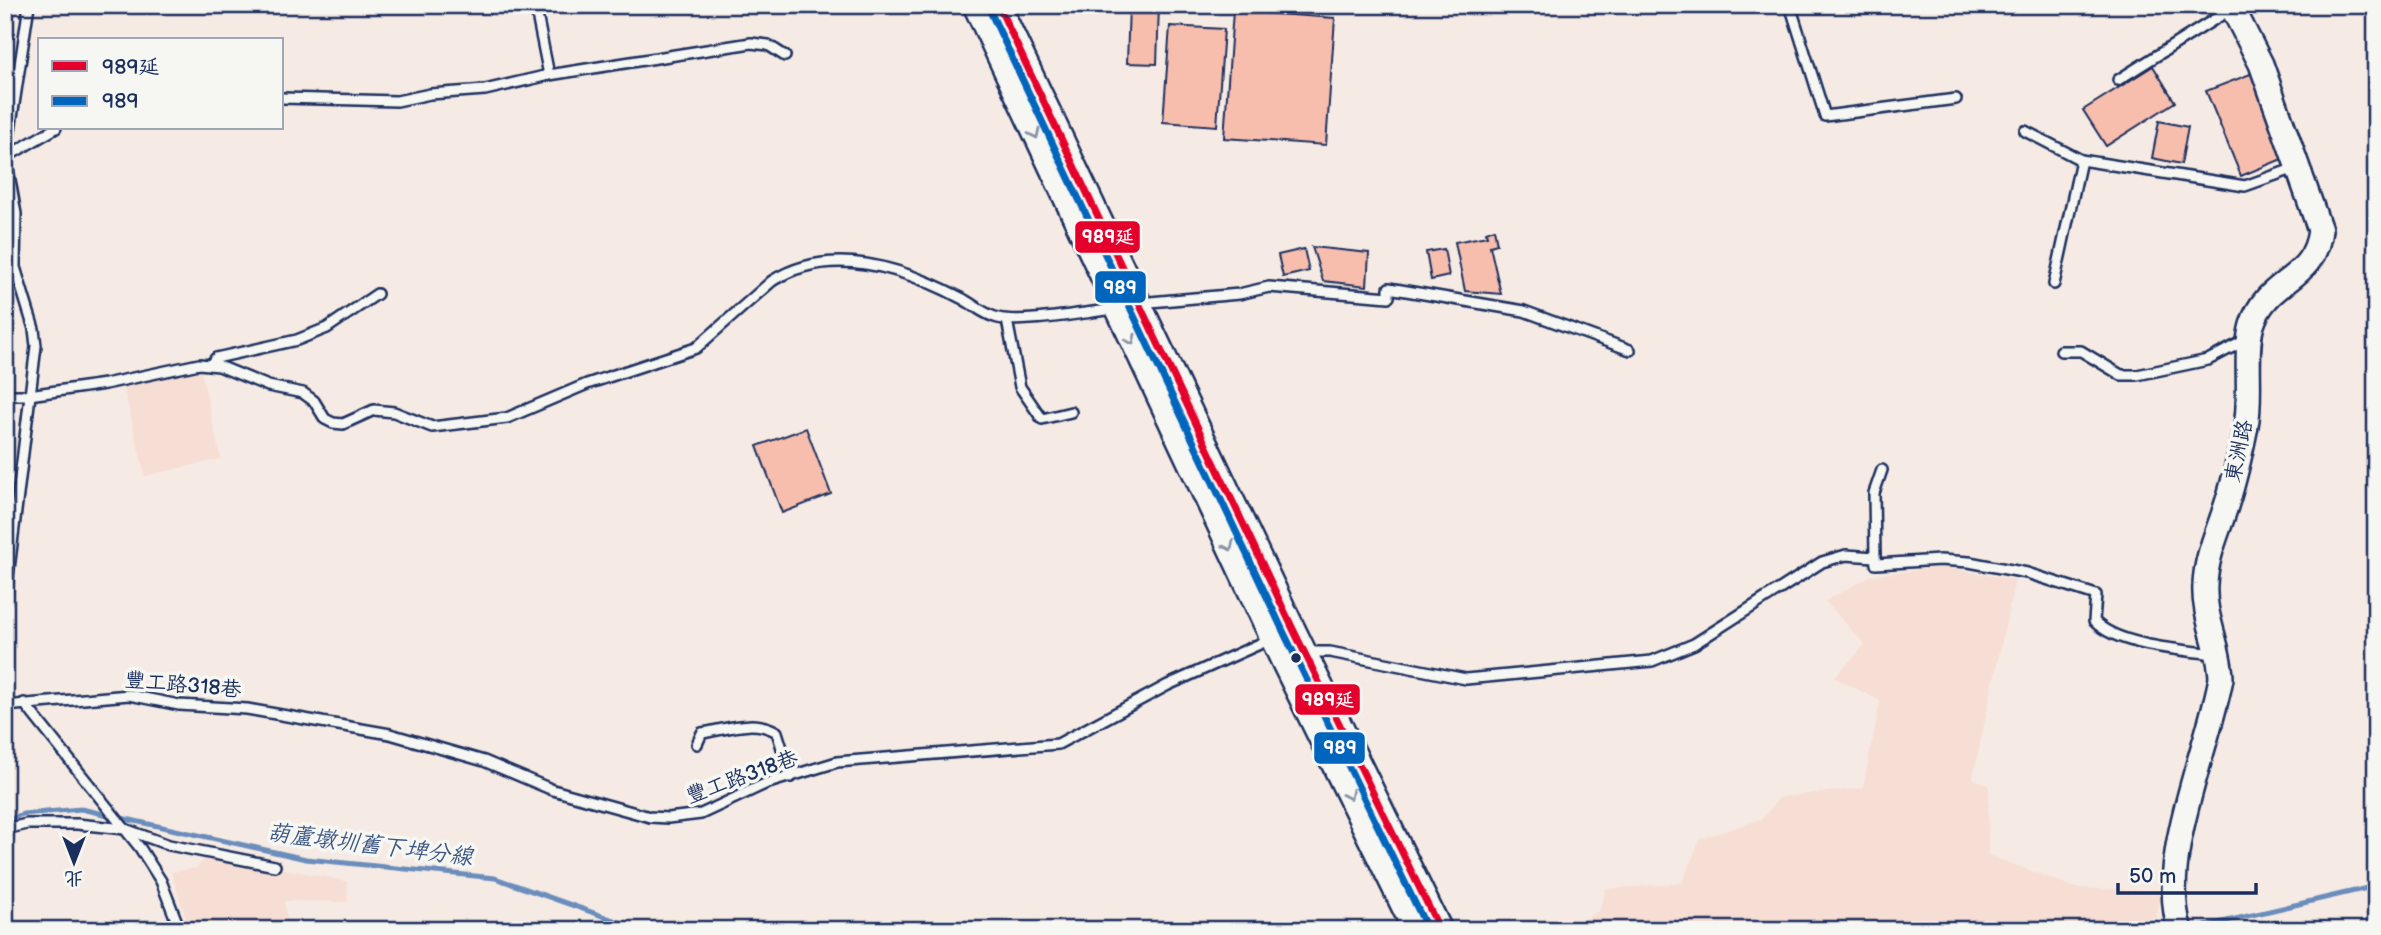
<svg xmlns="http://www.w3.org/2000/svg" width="2381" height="935" font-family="'Balsamiq Sans','LXGW WenKai TC',sans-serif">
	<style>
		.built { fill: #f6ded4 }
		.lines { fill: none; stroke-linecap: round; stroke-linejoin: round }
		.stream { stroke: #6a8dbc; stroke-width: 5 }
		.building { fill: #f7beae; stroke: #1b2f5e; stroke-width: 2 }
		.lane-casing { stroke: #1b2f5e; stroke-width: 14 }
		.secondary-casing { stroke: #1b2f5e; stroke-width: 28 }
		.lane { stroke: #f6f6f2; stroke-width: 9 }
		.secondary { stroke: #f6f6f2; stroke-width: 23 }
		.bus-1-casing { stroke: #f6f6f2; stroke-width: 12 }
		.bus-2-casing { stroke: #f6f6f2; stroke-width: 12 }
		.bus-1 { stroke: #e4002b; stroke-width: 7 }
		.bus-2 { stroke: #0065bd; stroke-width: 7 }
		.oneway { stroke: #8892a8 }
		.bus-dot { fill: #1b2f5e; stroke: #f6f6f2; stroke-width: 2.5 }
		.labels { text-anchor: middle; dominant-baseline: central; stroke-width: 7; stroke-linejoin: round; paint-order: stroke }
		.street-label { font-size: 21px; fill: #1b2f5e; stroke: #f6f6f2 }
		.water-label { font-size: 23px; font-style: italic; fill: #3c5685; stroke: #f6f6f2 }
		.line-badge { stroke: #f6f6f2; stroke-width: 2.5 }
		.badge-label { font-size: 19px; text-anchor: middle; font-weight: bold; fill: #fff }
	</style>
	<rect width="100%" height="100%" fill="#f6ebe4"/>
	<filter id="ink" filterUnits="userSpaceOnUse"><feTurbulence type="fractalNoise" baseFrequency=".0143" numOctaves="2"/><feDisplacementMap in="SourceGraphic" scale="14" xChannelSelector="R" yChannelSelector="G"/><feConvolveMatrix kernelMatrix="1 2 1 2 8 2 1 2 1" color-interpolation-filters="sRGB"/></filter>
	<g filter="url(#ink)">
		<g class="built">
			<path d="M201,371L221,459L145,476L123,387L178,373Z"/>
			<path d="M1945,567L2015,580L1973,778L1989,785L1988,855L2077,888L2162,891L2156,917L2077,930H1566L1599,911L1606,889L1682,883L1700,839L1761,819L1780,797L1863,788L1880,701L1834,677L1865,645L1825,601L1872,575Z"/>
			<path d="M209,855L347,881L348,902L284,901L289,930H190L171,872L196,868Z"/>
		</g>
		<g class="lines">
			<g class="stream">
				<path d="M5,820L23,814L81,809L306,859L495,878L642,930"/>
				<path d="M2188,930L2376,886"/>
			</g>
		</g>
		<g class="building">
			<path d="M1129,5H1159L1157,64L1127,63Z"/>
			<path d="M1233,11L1335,18L1326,145L1224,138Z"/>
			<path d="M1170,26L1224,29L1217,126L1163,122Z"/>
			<path d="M2153,66L2175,102L2106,146L2083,110Z"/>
			<path d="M2253,73L2287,157L2241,176L2206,91Z"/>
			<path d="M2159,121L2188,127L2181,164L2152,158Z"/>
			<path d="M1494,229L1497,244L1490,246L1501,294L1465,291L1455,242L1487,236L1486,232Z"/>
			<path d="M1312,247L1369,253L1367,286L1323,281Z"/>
			<path d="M1304,249L1309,271L1283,277L1278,255Z"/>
			<path d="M1444,249L1449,276L1431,280L1426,252Z"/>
			<path d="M806,428L831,494L782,513L757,446Z"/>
		</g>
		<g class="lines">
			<g class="lane-casing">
				<g id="lane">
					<path d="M1790,5L1825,116L1956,99"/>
					<path d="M549,75L751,43L768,45L785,56"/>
					<path d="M2118,80L2231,9"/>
					<path d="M282,98L397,101L430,94L485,90L549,75L535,5"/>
					<path d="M2025,131L2081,160L2245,186L2298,167"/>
					<path d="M6,157L56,128"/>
					<path d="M2054,284L2081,160"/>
					<path d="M1139,303L1239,294L1269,287L1389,297V288L1524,311L1630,350"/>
					<path d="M1007,320L1020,387L1042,419L1071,412"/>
					<path d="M2061,351H2081L2121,375H2137L2208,360L2246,340"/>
					<path d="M210,365L216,358L297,340L327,328L377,294"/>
					<path d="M5,395H29L105,384L199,364L219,366L268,386L303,393L314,401L325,419L333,423L343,424L374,410L394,412L432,427L507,418L587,384L696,348L772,281C830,244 904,268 961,298C973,304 984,315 998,318C1024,324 1086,312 1116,309"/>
					<path d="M1875,557L1874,493L1882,470"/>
					<path d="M5,602L36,346L34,329L15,267L16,214L6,157L29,5"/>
					<path d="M1308,652H1330L1466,679L1652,661L1694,644L1822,562L1846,555L1875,557L1876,564L1940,560L1969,562L2027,573L2096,595L2094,621C2117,646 2183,650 2216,654"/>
					<path d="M24,703L140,848L161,881L180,930"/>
					<path d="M5,706L129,695L179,705L247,709L390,734L484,761L553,790L650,817L668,818L701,814L765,784L837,762L1058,744L1168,685L1273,638"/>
					<path d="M697,744L702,733C727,729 755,718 777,732L791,777"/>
					<path d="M5,829L27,824H77L125,829L169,845L275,866"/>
				</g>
			</g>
			<g class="secondary-casing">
				<g id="secondary">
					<path d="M975,5L1283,661L1415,930"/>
					<path d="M998,5L1293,629L1440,930"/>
					<path d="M2180,930C2157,859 2208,751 2221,678C2220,646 2203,617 2205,585C2206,555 2219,530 2227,503C2235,478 2241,451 2246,426C2252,395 2244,352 2252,325C2267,277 2314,283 2320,230L2261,64L2231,5"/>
				</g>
			</g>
			<use href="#lane" class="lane"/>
			<use href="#secondary" class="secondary"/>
			<g class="bus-1-casing">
				<path id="bus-1" d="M998,5L1293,629L1440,930"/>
			</g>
			<g class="bus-2-casing">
				<path id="bus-2" d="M989,9L1284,633L1428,930"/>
			</g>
			<use href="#bus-1" class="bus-1"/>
			<use href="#bus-2" class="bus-2"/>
		</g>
		<defs><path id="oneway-chevron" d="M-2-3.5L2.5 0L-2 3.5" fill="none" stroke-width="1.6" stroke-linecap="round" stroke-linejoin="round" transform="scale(1.75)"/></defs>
		<g class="oneway">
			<use href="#oneway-chevron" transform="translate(1035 134) rotate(65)"/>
			<use href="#oneway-chevron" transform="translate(1131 340) rotate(65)"/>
			<use href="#oneway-chevron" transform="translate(1229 546) rotate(65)"/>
			<use href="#oneway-chevron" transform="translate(1349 795) rotate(64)"/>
		</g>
	</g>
	<circle class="bus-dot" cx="1296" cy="658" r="6"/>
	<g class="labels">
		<g class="street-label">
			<text transform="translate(2239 451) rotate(-78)">東洲路</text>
			<text transform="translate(183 685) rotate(5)">豐工路318巷</text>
			<text transform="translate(742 777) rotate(-20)">豐工路318巷</text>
		</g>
		<g class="water-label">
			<text transform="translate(370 845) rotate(7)">葫蘆墩圳舊下埤分線</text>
		</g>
	</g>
	<g class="line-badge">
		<rect x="1074" y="220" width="67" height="34" rx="7" fill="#e4002b"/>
		<rect x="1094" y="270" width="53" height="34" rx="7" fill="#0065bd"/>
		<rect x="1294" y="683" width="67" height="33" rx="7" fill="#e4002b"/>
		<rect x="1313" y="731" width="53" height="34" rx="7" fill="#0065bd"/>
	</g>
	<g class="badge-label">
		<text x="1108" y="243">989延</text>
		<text x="1120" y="294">989</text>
		<text x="1328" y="706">989延</text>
		<text x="1340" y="754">989</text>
	</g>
	<rect width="2381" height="935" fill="none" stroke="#f6f6f2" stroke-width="28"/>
	<rect x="14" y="14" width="2353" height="907" fill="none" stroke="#1b2f5e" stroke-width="2.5" filter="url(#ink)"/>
	<rect x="38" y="38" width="245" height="91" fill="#f6f6f2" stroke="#9ea6b7" stroke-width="2"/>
	<rect x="52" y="61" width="35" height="10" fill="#e4002b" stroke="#9ea6b7" stroke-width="2"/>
	<text x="102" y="74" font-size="21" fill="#1b2f5e">989延</text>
	<rect x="52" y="96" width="35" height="10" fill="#0065bd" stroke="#9ea6b7" stroke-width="2"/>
	<text x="102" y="108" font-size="21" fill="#1b2f5e">989</text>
	<g transform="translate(74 862) rotate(180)" stroke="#f6f6f2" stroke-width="5" paint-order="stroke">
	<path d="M0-5L12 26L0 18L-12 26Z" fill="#1b2f5e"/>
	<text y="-10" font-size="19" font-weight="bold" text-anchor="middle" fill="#1b2f5e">北</text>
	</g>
	<path d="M2118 883v10h138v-10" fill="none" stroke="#1b2f5e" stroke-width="3.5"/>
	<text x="2129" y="883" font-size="21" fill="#1b2f5e" stroke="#f6f6f2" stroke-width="5" paint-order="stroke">50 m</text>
</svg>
